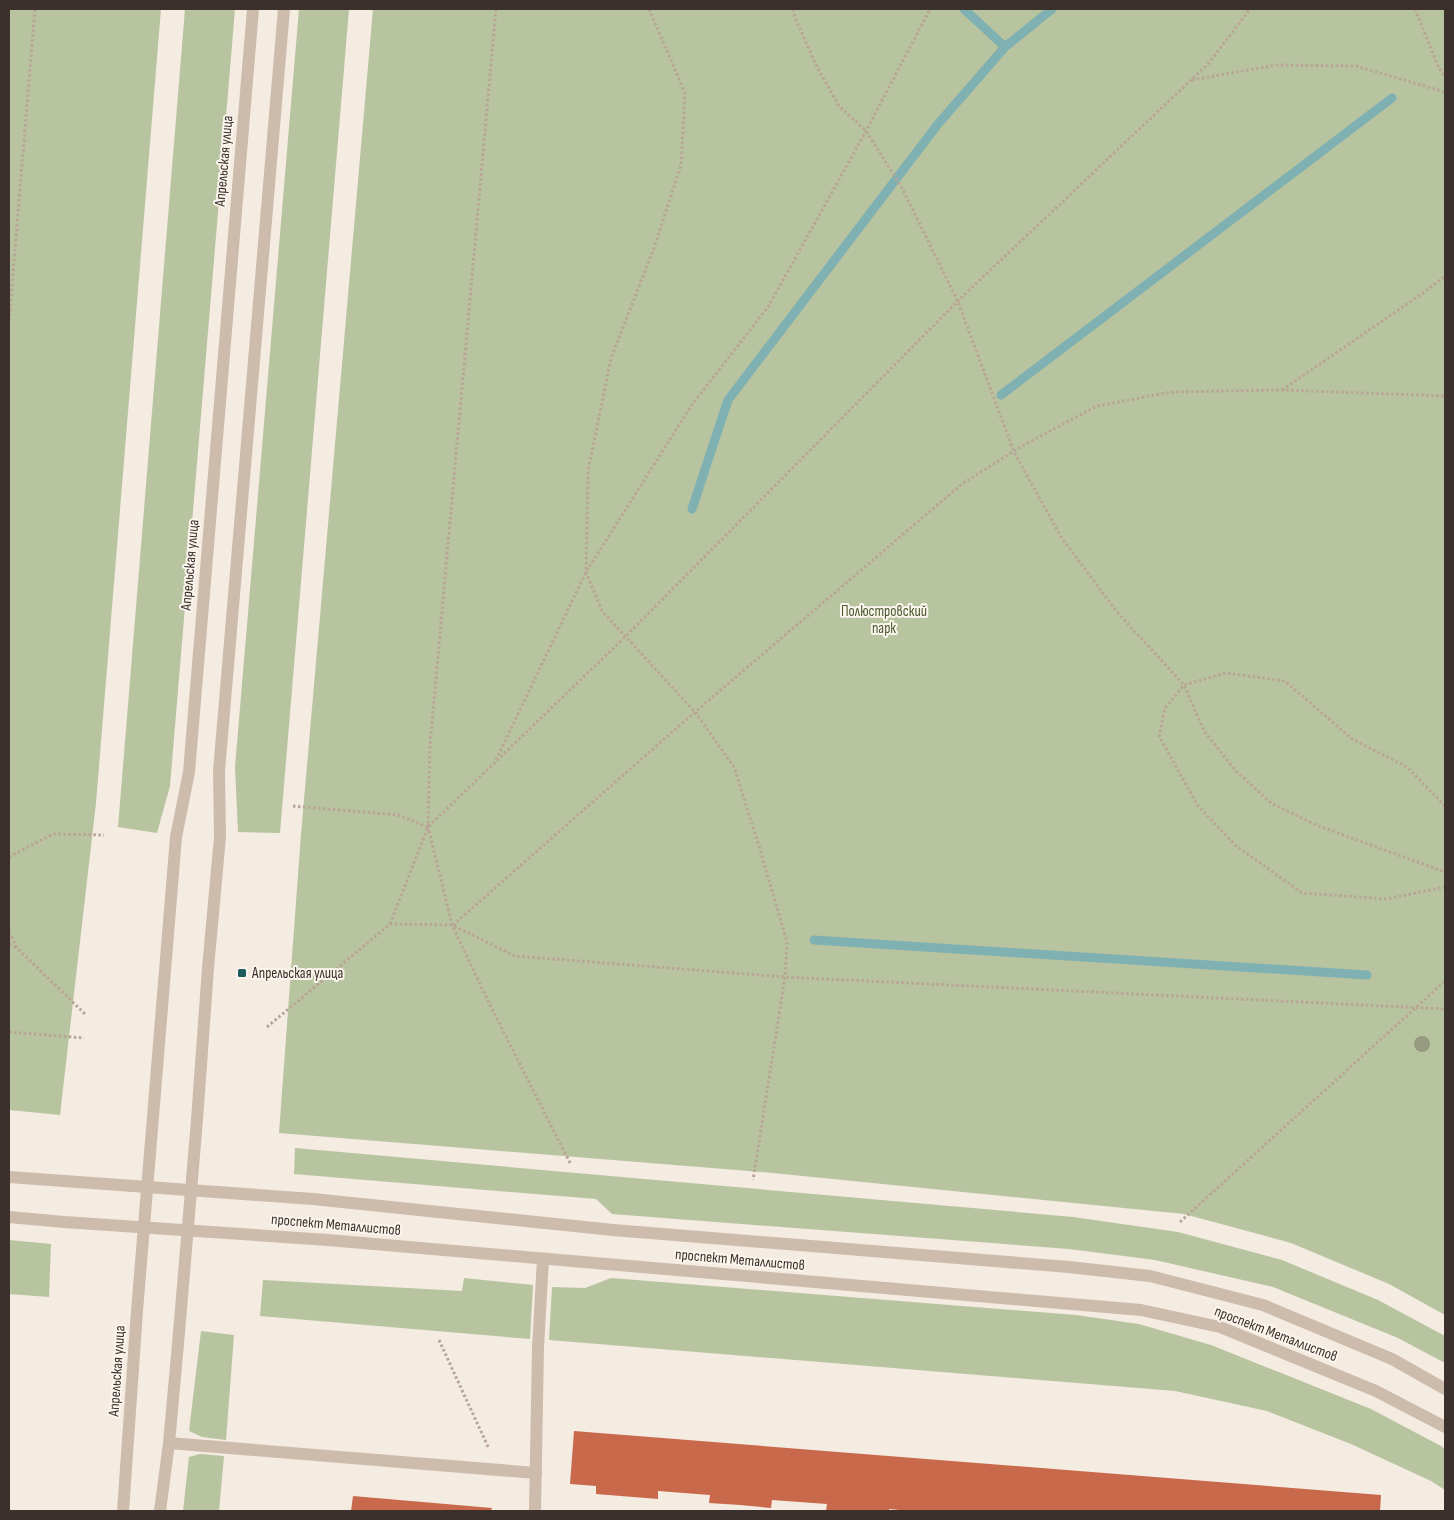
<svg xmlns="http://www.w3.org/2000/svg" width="1454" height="1520" font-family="'Sofia Sans Condensed',sans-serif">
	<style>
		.green { fill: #b8c4a0 }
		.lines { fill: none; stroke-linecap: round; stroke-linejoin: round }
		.stream { stroke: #7fb0b2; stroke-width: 9 }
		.building { fill: #c8694b }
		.path { stroke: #b9a596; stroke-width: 3; stroke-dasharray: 2.5 2.5; stroke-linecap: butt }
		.minor { stroke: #cdbbac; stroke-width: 12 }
		.tree { fill: #969b7f }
		.poi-dot { fill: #1f5a5e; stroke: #fbf5ee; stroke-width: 2 }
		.labels { text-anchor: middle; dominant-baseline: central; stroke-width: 4; stroke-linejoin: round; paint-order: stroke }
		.street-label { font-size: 15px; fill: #3b302b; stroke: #fbf5ee }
		.park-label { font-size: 15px; fill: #4a5a2e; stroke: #fbf5ee }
		.poi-label { font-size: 15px; fill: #3b302b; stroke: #fbf5ee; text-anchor: start }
	</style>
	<rect width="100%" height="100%" fill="#f4ebe1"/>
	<g class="green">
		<path d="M9,9H161L96,803L60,1115L9,1110Z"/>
		<path d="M185,9H235L170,786L157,833L118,827Z"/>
		<path d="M299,9H349L280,833L238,832L235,767Z"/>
		<path d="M373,9H1445V1315L1389,1284L1291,1243L1184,1214L773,1173L279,1133L301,834Z"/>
		<path d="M295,1148L1073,1217L1178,1232L1282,1260L1378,1300L1445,1336V1363L1398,1338L1273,1287L1155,1260L1069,1249L612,1214L596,1199L294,1174Z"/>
		<path d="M9,1240L51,1244L49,1297L9,1294Z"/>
		<path d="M464,1278L533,1285L530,1339L260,1316L263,1280L462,1291Z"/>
		<path d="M611,1278L1076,1315L1139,1324L1211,1345L1371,1409L1441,1446L1445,1449V1490L1431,1481L1351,1444L1267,1411L1175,1391L549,1340L552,1287L585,1288Z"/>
		<path d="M201,1331L234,1335L226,1440L202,1437L189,1431Z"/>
		<path d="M200,1454L224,1456L219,1511H183L189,1457Z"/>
	</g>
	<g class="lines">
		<g class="stream">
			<path d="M964,9L1005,47"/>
			<path d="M1001,395L1392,98"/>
			<path d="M692,509L728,400L938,124L1005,47L1052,9"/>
			<path d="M814,940L1367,975"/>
		</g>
	</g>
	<g class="building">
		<path d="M574,1431L1381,1495L1380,1511H910L889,1509V1511H826L827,1504L772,1500L771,1508L740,1505L709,1503L710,1495L658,1491V1499L596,1494V1486L570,1484Z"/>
		<path d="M353,1496L492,1508L491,1511H351Z"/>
	</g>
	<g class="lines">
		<g class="path">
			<path d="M496,9L430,745L428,827L452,925L489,1003L570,1163"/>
			<path d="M649,9L685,93L681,165L654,248L611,358L588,471L586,572L602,611L695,712L734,767L759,846L787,942L785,977L753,1180"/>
			<path d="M793,9L796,20L817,67L839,106L866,131L902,188L958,302L1014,452L1061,537L1117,612L1184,685L1204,731L1236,771L1271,803L1316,825L1445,872"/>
			<path d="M1415,9L1438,66L1445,78"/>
			<path d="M1192,80L1277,65L1356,66L1445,92"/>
			<path d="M9,321L35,9"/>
			<path d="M1282,390L1423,293L1445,276"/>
			<path d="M496,760L586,572L691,406L768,307L866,131L930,9"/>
			<path d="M293,806L398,815L428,827"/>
			<path d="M1445,806L1407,767L1352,739L1285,681L1226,673L1184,685L1165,708L1159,736L1198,806L1235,845L1302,893L1386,899L1445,887"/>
			<path d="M9,857L53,834L104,835"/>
			<path d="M390,924L428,827L626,636L964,295L1208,64L1250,9"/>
			<path d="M453,925L695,712L962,484L1022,446L1097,406L1171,392L1282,390L1445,396"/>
			<path d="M9,932L17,948L86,1015"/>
			<path d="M9,944L17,948"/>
			<path d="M267,1027L390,924L452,925L515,956L785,977L1445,1009"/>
			<path d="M9,1032L84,1038"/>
			<path d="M1180,1222L1445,981"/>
			<path d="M439,1340L489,1449"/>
		</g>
		<g class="minor">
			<path d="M9,1177L313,1199L613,1230L1069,1267L1150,1276L1263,1305L1392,1359L1445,1389"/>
			<path d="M9,1217L64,1222L328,1240L1141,1310L1220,1327L1376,1391L1445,1427"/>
			<path d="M169,1443L536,1473"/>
			<path d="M123,1511L137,1311L176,837L189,772L253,9"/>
			<path d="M160,1511L169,1443L178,1344L197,1120L208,968L220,837L219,771L284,9"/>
			<path d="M535,1511L538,1348L543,1259"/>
		</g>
	</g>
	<circle class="tree" cx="1422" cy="1044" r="8"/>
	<rect class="poi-dot" x="237" y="968" width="10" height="10" rx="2.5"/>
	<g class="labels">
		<g class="street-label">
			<text transform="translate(224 161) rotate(-85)">Апрельская улица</text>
			<text transform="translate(190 565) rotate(-85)">Апрельская улица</text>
			<text transform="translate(336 1225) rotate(5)">проспект Металлистов</text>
			<text transform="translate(740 1260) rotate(5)">проспект Металлистов</text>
			<text transform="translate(1276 1334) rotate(21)">проспект Металлистов</text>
			<text transform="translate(117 1371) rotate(-86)">Апрельская улица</text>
		</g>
		<g class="park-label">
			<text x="884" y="611">Полюстровский<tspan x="884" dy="17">парк</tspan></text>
		</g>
		<g class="poi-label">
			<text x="252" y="973">Апрельская улица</text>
		</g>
	</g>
	<rect width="1454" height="1520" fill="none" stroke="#3b302b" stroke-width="20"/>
</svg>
